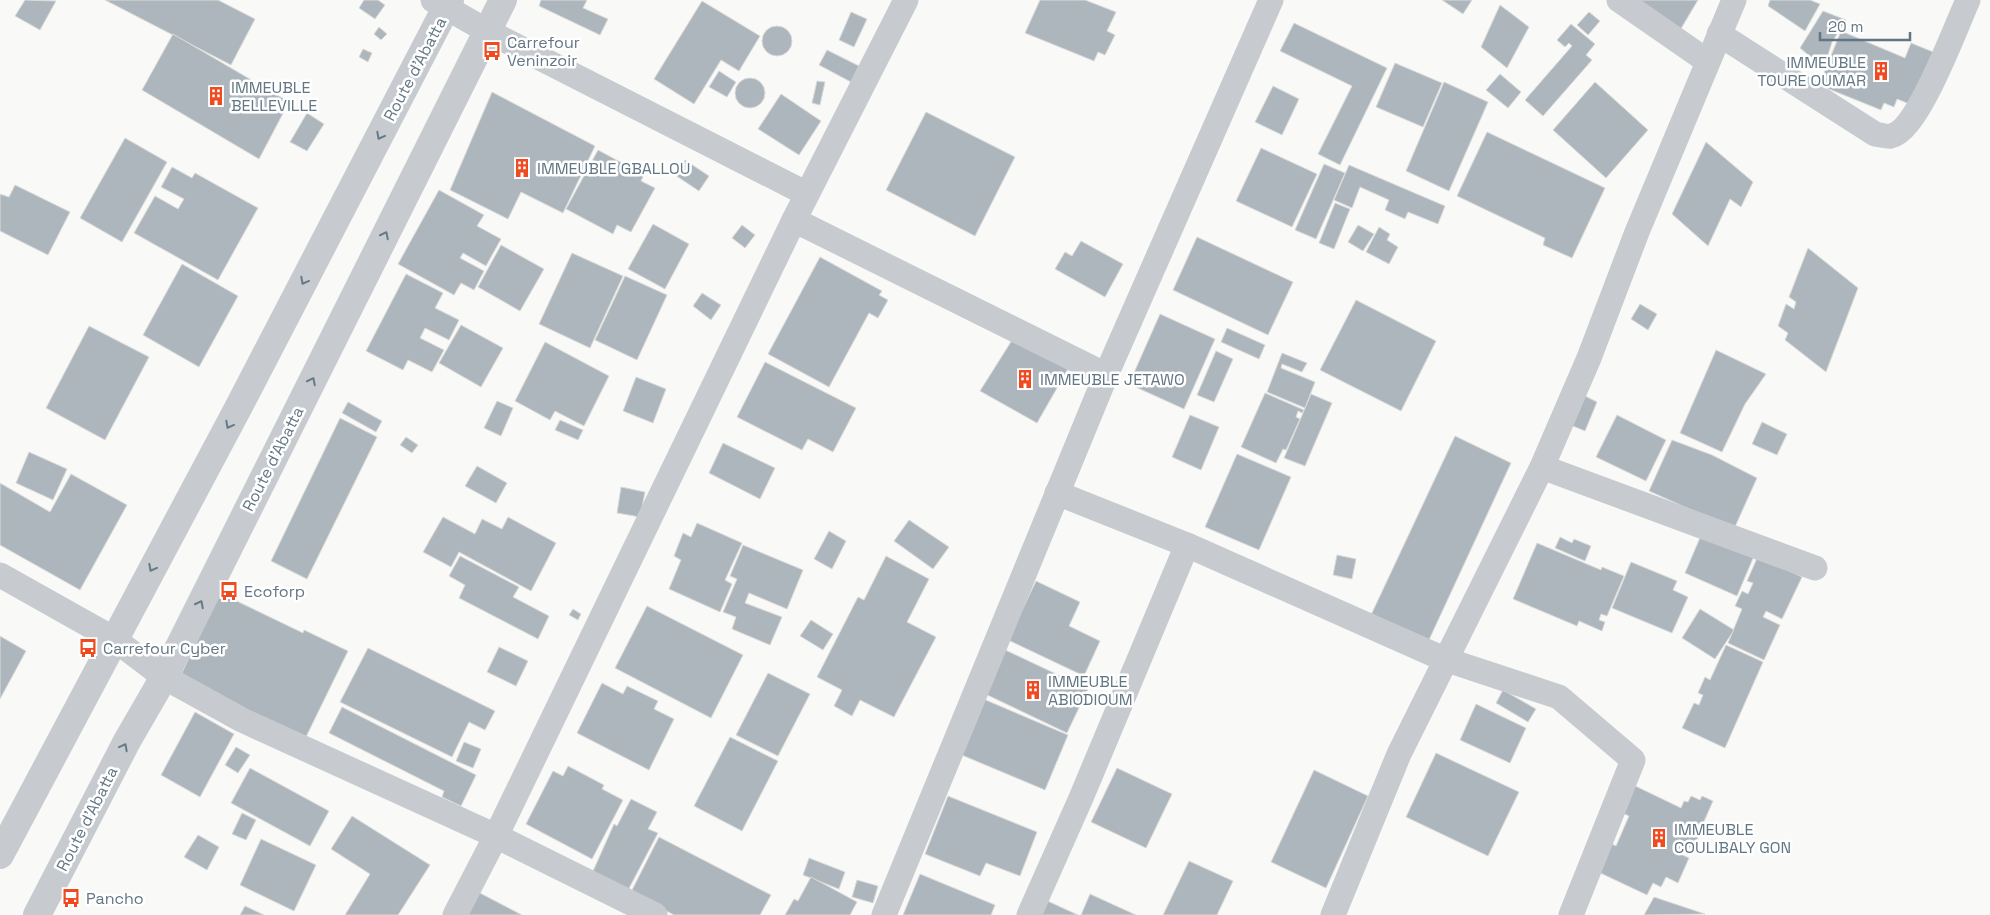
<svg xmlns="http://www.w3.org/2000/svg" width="1990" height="915" font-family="'Space Grotesk',sans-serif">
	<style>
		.building { fill: #adb6bc; stroke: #dbdbd9 }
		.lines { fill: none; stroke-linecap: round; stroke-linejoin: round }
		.minor { stroke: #c7cbcf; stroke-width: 25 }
		.tertiary { stroke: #c7cbcf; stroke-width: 28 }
		.oneway { stroke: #677a88 }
		.labels { text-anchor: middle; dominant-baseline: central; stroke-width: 5; stroke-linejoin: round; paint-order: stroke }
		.poi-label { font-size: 16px; fill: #627684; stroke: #fff; text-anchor: start }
		.street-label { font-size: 16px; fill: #627684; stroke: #fff }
	</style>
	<rect width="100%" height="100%" fill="#f9f9f7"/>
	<g class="building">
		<path d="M25,0L56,1L40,30L15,16Z"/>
		<path d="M105,0H218L255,19L231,65Z"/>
		<path d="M364,0H378L385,5L375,19L359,8Z"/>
		<path d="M541,0H587L583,8L608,19L600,35L539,6Z"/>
		<path d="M1040,0H1085L1116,12L1107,31L1115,35L1105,55L1098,52L1094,61L1025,33Z"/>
		<path d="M1442,0H1472L1463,14Z"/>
		<path d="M1633,0H1698L1676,37Z"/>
		<path d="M1770,0H1810L1820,4L1805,31L1768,6Z"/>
		<path d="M702,1L760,36L739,71L721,60L694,104L654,79Z"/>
		<path d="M1500,5L1529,27L1507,68L1481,47Z"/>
		<path d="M1823,11L1846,20L1832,42L1824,68L1800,48Z"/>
		<path d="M851,12L867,19L854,47L839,40Z"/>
		<path d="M1589,12L1600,21L1588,35L1577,25Z"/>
		<path d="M1294,23L1387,68L1340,165L1318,154L1352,86L1280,51Z"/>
		<path d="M1571,24L1595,44L1586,55L1592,60L1543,116L1525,100L1572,46L1569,43L1565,47L1557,40Z"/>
		<circle cx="777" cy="41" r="15"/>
		<path d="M379,27L387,34L381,40L374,34Z"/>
		<path d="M1841,31L1905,58L1911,43L1943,56L1922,109L1897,99L1894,107L1884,103L1881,110L1819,85Z"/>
		<path d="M173,34L289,102L259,159L142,90Z"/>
		<path d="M363,49L372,53L368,62L359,57Z"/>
		<path d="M827,50L859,66L851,82L819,65Z"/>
		<path d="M1395,63L1442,83L1423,127L1376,107Z"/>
		<path d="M719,71L736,82L727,97L709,87Z"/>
		<path d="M1500,74L1521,92L1508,108L1486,90Z"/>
		<circle cx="750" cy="93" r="15"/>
		<path d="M817,81L825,82L820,105L812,103Z"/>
		<path d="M1444,82L1488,102L1449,191L1406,171Z"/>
		<path d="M1595,82L1648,130L1606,178L1553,130Z"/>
		<path d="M1273,86L1299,99L1282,135L1255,122Z"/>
		<path d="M492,92L595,146L563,213L521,192L508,219L450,190Z"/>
		<path d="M781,94L821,121L799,155L758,129Z"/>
		<path d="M926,112L1015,157L975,236L886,190Z"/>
		<path d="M307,113L324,124L307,151L290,142Z"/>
		<path d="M1487,132L1605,188L1572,258L1543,245L1545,238L1457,196Z"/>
		<path d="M125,138L167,162L122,242L80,218Z"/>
		<path d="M1706,142L1753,182L1741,207L1730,199L1708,246L1672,214Z"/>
		<path d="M1261,148L1317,174L1292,227L1236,201Z"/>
		<path d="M598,150L644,175L641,181L655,188L631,232L617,225L613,234L566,209Z"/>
		<path d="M685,160L709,176L699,191L675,175Z"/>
		<path d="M1324,164L1345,173L1316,239L1295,230Z"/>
		<path d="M1349,165L1445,206L1438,224L1408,212L1405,219L1385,210L1389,200L1360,187L1352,208L1334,200Z"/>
		<path d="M172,167L192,178L195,173L258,208L218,280L134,233L155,196L178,209L184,199L161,187Z"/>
		<path d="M15,185L70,212L48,255L0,231V194L9,197Z"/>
		<path d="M439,190L484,215L477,226L501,239L486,266L463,253L460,258L484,271L474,290L461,283L454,295L398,264Z"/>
		<path d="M1335,203L1350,209L1334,249L1319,243Z"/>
		<path d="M653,224L689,244L665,289L628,269Z"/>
		<path d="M742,225L755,235L745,248L732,238Z"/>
		<path d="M1358,225L1374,234L1363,251L1348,242Z"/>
		<path d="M1379,227L1390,234L1387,240L1398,247L1389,264L1366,252Z"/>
		<path d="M1197,237L1293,282L1268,335L1173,290Z"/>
		<path d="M1081,241L1123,264L1105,297L1055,269L1065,252L1072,256Z"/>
		<path d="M501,245L544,269L520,311L478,287Z"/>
		<path d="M1808,248L1858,288L1826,372L1785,340L1788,333L1778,326L1786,304L1794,309L1796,302L1789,297Z"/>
		<path d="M572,253L623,276L590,348L539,324Z"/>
		<path d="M820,257L882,291L879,295L888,300L878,318L869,313L829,387L768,354Z"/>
		<path d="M182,264L238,296L199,367L143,335Z"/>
		<path d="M406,274L443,293L435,308L459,320L449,340L425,328L420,338L444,350L432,372L408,360L403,370L366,351Z"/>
		<path d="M625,276L667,295L637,360L595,340Z"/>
		<path d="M702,293L721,305L711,320L693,306Z"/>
		<path d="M1356,300L1436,341L1401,411L1320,370Z"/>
		<path d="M1640,304L1657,314L1648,330L1631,319Z"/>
		<path d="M1160,314L1215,339L1184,409L1129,384Z"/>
		<path d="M461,325L503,348L481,387L439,363Z"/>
		<path d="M89,326L149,357L105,440L46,408Z"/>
		<path d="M1227,328L1265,345L1259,359L1221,342Z"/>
		<path d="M1014,337L1069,367L1037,423L980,391Z"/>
		<path d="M545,342L609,376L584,426L555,411L550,420L515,401Z"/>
		<path d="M1716,350L1766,374L1745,404L1722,452L1680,433Z"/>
		<path d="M1216,351L1233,359L1214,402L1197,395Z"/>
		<path d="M1282,353L1307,363L1302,372L1282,364L1281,368L1315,382L1305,408L1267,392Z"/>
		<path d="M765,362L856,408L833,452L808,439L802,450L737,417Z"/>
		<path d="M636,377L666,389L653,423L623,411Z"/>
		<path d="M1265,393L1304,410L1302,413L1298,411L1296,417L1300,419L1286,450L1283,449L1276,463L1241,447Z"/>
		<path d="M1311,394L1332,403L1305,466L1284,458Z"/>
		<path d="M1581,394L1597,402L1585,431L1568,424Z"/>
		<path d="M497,401L513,408L501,436L484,428Z"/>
		<path d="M348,402L382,421L376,432L342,413Z"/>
		<path d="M1190,415L1219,427L1201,470L1172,457Z"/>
		<path d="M1617,415L1666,440L1646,481L1596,457Z"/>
		<path d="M340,418L377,437L307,579L271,561Z"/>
		<path d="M560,420L583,430L578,440L555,430Z"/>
		<path d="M1762,422L1787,434L1777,455L1752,444Z"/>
		<path d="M1455,436L1511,463L1428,642L1371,615Z"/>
		<path d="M406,437L418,445L412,453L400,445Z"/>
		<path d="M1672,440L1712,455L1757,478L1734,529L1649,491Z"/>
		<path d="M723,443L775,468L760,499L709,473Z"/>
		<path d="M29,452L67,469L53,500L16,483Z"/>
		<path d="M1237,454L1291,477L1259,550L1205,527Z"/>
		<path d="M477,466L507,483L496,503L465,486Z"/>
		<path d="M71,474L127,505L80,590L0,545V483L50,512Z"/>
		<path d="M621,487L645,492L640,517L617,513Z"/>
		<path d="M443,517L475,534L482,519L502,529L508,517L556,543L531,591L459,552L451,567L423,552Z"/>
		<path d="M909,520L949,547L933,569L894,541Z"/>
		<path d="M697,523L742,543L725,580L732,584L720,612L669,589L681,560L674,556L683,533L691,537Z"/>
		<path d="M829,531L846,541L832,569L814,559Z"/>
		<path d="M1702,533L1754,556L1737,596L1685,573Z"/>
		<path d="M1560,537L1572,543L1574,539L1591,546L1585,561L1555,548Z"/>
		<path d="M1537,543L1601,570L1602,567L1624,576L1607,616L1601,614L1599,620L1605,622L1602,631L1579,621L1577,626L1513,599Z"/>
		<path d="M743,545L803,570L787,609L749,593L745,603L782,617L770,645L732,629L736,617L723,612L737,579L730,576Z"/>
		<path d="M1337,555L1356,559L1352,579L1333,575Z"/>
		<path d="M460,556L519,587L513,597L549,616L538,639L459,598L465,585L449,576Z"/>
		<path d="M886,556L929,579L907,622L936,637L894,717L860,700L852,716L834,706L842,690L817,677L858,597L864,600Z"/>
		<path d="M1758,556L1802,577L1782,619L1766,611L1763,617L1780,625L1764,660L1728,643L1742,609L1735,606L1742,591L1748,594L1753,583L1747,581Z"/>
		<path d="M1631,562L1677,581L1673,590L1688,597L1672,633L1612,608Z"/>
		<path d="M1036,581L1080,602L1069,626L1100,641L1084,676L1008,640Z"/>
		<path d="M220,593L303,633L304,630L348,651L303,743L178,681Z"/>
		<path d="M647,606L743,655L711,718L615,668Z"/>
		<path d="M573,609L581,614L578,620L569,615Z"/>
		<path d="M1700,609L1734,630L1715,659L1682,638Z"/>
		<path d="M811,620L833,634L823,650L800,636Z"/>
		<path d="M0,636L26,651L0,699Z"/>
		<path d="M1726,645L1763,662L1725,748L1682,728L1694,703L1699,705L1703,695L1698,693L1705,677L1710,680Z"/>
		<path d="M499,647L528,661L516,686L487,672Z"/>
		<path d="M999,647L1088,689L1067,733L979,691Z"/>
		<path d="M368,648L495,711L485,730L469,722L452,757L340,702Z"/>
		<path d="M768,673L810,694L778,756L736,735Z"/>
		<path d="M602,683L623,694L627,686L658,701L654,709L674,719L649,770L577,733Z"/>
		<path d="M1503,690L1536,709L1528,722L1496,703Z"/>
		<path d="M981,698L1068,735L1045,790L957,753Z"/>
		<path d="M1476,704L1526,728L1510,763L1460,740Z"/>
		<path d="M342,707L476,775L461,806L442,797L444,791L329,733Z"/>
		<path d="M195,712L234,734L200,797L161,775Z"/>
		<path d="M730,737L778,761L742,831L694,806Z"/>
		<path d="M464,742L481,749L473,768L456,761Z"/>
		<path d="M236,747L250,755L238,773L225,765Z"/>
		<path d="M1436,753L1519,792L1488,856L1406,817Z"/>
		<path d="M568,766L604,785L602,789L623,800L592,859L526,824L553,771L563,776Z"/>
		<path d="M250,768L329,811L310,846L231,803Z"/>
		<path d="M1117,768L1172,794L1146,848L1091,822Z"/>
		<path d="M1314,770L1368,796L1326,888L1271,862Z"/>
		<path d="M1627,782L1681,808L1684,801L1688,802L1691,796L1700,800L1702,796L1713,801L1702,826L1694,822L1690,831L1699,835L1693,849L1682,845L1678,853L1689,858L1678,883L1666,877L1661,887L1653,883L1647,895L1594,870L1606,841L1616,846L1629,816L1615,810Z"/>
		<path d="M948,796L1037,832L1020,876L986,863L980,876L925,854Z"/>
		<path d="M631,799L657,812L648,829L658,833L625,896L590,878L614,824L617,826Z"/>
		<path d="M242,813L256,820L246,840L232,834Z"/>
		<path d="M352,816L430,865L398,915H345L370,874L331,849Z"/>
		<path d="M198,835L219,847L207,870L184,857Z"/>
		<path d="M659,837L771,895L760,915H674L631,892Z"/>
		<path d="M261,839L316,865L294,911L240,885Z"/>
		<path d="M809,858L845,872L839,889L803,875Z"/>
		<path d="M1189,861L1233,881L1217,915H1163Z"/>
		<path d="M920,874L995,905L991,915H903Z"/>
		<path d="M811,877L857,902L850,915H785L794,899L798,901Z"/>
		<path d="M857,880L878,886L873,903L852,897Z"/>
		<path d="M476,891L522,915H463Z"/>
		<path d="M1090,894L1136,915H1081Z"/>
		<path d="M1654,897L1705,914L1644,915Z"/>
		<path d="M1041,898L1078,915H1033Z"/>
		<path d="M245,906L264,915H240Z"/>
	</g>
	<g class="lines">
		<g class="minor">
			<path d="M433,0L487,31L807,194"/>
			<path d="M1619,0L1707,61"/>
			<path d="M1719,34L1875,134C1880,135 1887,137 1891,136C1918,131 1956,26 1968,0"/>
			<path d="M794,220L1106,375"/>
			<path d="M1542,467L1815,568"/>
			<path d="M1057,493L1187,545L1444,659L1559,697L1633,760L1571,915"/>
			<path d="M0,575L114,639L164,677L242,720L496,836L655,915"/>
			<path d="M455,915L496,836L794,220L906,0"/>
			<path d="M884,915L1106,375L1271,0"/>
			<path d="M1029,915L1081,798L1187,545"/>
			<path d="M1333,915L1399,754L1542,467L1589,358L1637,232L1734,0"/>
		</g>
		<g class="tertiary">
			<path d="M0,855L237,410L450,0"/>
			<path d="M37,915L127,741L164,677L503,0"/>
		</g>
	</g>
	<defs><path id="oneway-chevron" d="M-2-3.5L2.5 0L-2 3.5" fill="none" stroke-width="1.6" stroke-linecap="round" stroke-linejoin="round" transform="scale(1.25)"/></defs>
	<g class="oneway">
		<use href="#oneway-chevron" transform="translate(380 136) rotate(118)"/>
		<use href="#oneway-chevron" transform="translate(385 235) rotate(-63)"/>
		<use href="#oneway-chevron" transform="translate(304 281) rotate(118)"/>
		<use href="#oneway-chevron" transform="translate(312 381) rotate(-63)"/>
		<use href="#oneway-chevron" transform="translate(229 425) rotate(118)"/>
		<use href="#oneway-chevron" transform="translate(152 568) rotate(118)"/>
		<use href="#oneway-chevron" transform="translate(200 604) rotate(-63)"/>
		<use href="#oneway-chevron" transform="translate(124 747) rotate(-62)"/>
	</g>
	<defs>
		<g id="bus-bare" transform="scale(1.5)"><path d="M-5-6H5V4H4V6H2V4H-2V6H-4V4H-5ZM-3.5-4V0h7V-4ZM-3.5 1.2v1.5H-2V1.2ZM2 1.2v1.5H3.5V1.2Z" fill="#f04a21" stroke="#fff" stroke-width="2.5" paint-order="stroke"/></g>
		<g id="building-bare" transform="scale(1.5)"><path d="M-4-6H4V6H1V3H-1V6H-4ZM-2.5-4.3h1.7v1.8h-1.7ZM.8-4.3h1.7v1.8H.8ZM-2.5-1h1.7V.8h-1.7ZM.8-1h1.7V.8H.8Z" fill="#f04a21" stroke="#fff" stroke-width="2.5" paint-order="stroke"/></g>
	</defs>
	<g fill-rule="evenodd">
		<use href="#bus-bare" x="492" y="51"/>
		<use href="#building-bare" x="1881" y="71"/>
		<use href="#building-bare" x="216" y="96"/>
		<use href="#building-bare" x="522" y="168"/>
		<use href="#building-bare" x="1025" y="379"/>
		<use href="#bus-bare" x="229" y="591"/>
		<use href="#bus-bare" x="88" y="648"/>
		<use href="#building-bare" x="1033" y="690"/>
		<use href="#building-bare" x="1659" y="838"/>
		<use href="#bus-bare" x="71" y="898"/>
	</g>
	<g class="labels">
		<g class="poi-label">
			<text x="507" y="42">Carrefour<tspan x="507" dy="18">Veninzoir</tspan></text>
			<text x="1866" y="62" text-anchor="end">IMMEUBLE<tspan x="1866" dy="18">TOURE OUMAR</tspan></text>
			<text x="231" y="87">IMMEUBLE<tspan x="231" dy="18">BELLEVILLE</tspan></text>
			<text x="537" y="168">IMMEUBLE GBALLOU</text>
			<text x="1040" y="379">IMMEUBLE JETAWO</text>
			<text x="244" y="591">Ecoforp</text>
			<text x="103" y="648">Carrefour Cyber</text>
			<text x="1048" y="681">IMMEUBLE<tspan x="1048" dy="18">ABIODIOUM</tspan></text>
			<text x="1674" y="829">IMMEUBLE<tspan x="1674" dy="18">COULIBALY GON</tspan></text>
			<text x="86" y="898">Pancho</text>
		</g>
		<g class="street-label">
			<text transform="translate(415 69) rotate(-62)">Route d'Abatta</text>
			<text transform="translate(273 459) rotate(-63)">Route d'Abatta</text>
			<text transform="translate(87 819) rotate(-63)">Route d'Abatta</text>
		</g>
	</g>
	<path d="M1820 32v8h90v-8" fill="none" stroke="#627684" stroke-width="2.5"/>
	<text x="1828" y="32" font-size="15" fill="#627684" stroke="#ffffff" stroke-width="4" paint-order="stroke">20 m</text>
</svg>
